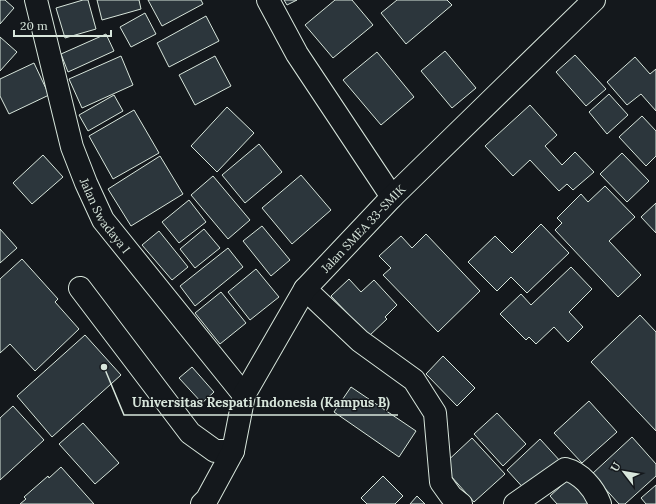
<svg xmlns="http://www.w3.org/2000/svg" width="656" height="504" font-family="Lora,serif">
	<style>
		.building { fill: #2c363c; stroke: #d8e6dc }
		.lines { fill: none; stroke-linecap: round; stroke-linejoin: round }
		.minor-casing { stroke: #d8e6dc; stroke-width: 24 }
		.minor { stroke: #14181c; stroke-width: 22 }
		.labels { text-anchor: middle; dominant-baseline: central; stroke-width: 3; stroke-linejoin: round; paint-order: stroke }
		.street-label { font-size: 12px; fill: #d8e6dc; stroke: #14181c }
		.leader { fill: none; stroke: #d8e6dc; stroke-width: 1.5 }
		.callout-dot { fill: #d8e6dc; stroke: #14181c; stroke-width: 1.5 }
		.callout-label { font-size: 13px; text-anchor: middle; font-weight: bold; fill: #d8e6dc; stroke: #14181c; stroke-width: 3; stroke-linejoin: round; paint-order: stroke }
	</style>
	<rect width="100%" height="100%" fill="#14181c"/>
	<g class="building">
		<path d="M0,0H5L14,8L0,24Z"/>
		<path d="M83,0H88L96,29L65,38L56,8Z"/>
		<path d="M97,0H139L141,9L102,20Z"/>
		<path d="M148,0H201L203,4L162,26Z"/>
		<path d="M284,0H297L287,5Z"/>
		<path d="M335,0H352L373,25L333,58L305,25Z"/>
		<path d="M397,0H447L452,5L406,44L381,13Z"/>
		<path d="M145,13L156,34L131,47L120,27Z"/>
		<path d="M206,16L219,41L169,67L157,43Z"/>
		<path d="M106,34L114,51L68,72L61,54Z"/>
		<path d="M0,37L17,52L0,71Z"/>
		<path d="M445,51L476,88L452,108L421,71Z"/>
		<path d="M377,52L414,97L381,125L343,80Z"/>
		<path d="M575,55L606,89L586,106L556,72Z"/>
		<path d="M121,56L133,85L82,108L69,79Z"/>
		<path d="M215,56L231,86L195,105L179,75Z"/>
		<path d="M635,57L650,74L656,69V111L641,94L627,105L607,82Z"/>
		<path d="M34,63L49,95L9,114L0,96V79Z"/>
		<path d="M609,94L628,115L607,134L589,112Z"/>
		<path d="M114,95L123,111L88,131L79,115Z"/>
		<path d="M530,105L557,135L545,146L562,165L575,152L594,172L573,190L567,184L559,191L530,160L513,176L485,146Z"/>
		<path d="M227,107L254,133L217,172L191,146Z"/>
		<path d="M134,110L159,153L113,179L89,136Z"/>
		<path d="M642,116L656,131V156L646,166L619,137Z"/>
		<path d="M259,144L282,172L245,203L222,175Z"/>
		<path d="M622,153L649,181L627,202L600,174Z"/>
		<path d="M43,155L63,177L32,204L13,183Z"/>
		<path d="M160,156L183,194L131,226L108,189Z"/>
		<path d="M301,175L331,210L292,244L262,208Z"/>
		<path d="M213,176L250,220L228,239L191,195Z"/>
		<path d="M605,186L635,217L609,241L641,275L618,297L555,230L562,223L557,218L581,194L588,202Z"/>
		<path d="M189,200L206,222L179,243L162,222Z"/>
		<path d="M656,203V233L641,217Z"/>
		<path d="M541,224L569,253L527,293L511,277L497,291L468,262L495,236L512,253Z"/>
		<path d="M262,226L290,260L271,276L243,241Z"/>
		<path d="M0,229L17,248L0,263Z"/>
		<path d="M204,229L220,248L195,268L180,249Z"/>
		<path d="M159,231L188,267L172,280L142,245Z"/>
		<path d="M426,234L480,291L438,332L383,275L391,268L379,256L401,236L412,248Z"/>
		<path d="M228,248L243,267L195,306L180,286Z"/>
		<path d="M22,259L58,299L55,302L79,329L35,371L10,344L0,353V279Z"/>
		<path d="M571,267L592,289L569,312L583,327L568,342L554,327L536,344L529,337L526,340L500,314L521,294L531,305Z"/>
		<path d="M256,269L279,297L250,320L228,292Z"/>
		<path d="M349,279L361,292L374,280L397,305L385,317L387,319L369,336L331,296Z"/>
		<path d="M221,292L246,323L220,344L195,313Z"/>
		<path d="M640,315L656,332V431L591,362Z"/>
		<path d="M85,335L121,375L52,437L17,396Z"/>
		<path d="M443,356L475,388L457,406L426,374Z"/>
		<path d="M192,367L214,392L202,403L179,378Z"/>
		<path d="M351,387L416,431L399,457L334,412Z"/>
		<path d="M589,401L617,432L582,463L554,433Z"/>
		<path d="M13,406L44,440L0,480V418Z"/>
		<path d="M497,413L526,444L503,466L474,434Z"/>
		<path d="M83,423L119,463L95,484L59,444Z"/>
		<path d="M632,437L656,464V476L625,504H619L592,474Z"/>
		<path d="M472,438L505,474L474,502L442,466Z"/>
		<path d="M540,439L561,462L528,493L507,470Z"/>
		<path d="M61,467L94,504H20L26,499L24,497L48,476L49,478Z"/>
		<path d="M383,476L403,496L395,504H367L361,498Z"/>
		<path d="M572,476L592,504H557L550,496Z"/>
		<path d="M656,485V504H646L641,498Z"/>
		<path d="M417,496L425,504H410Z"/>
	</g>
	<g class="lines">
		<g class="minor-casing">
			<g id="minor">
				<path id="s1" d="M36,0L72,147L86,183L103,220L244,395"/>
				<path d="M268,0L297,54L392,197"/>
				<path d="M80,288L190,433L215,451H233"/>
				<path d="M305,289L360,341L414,380L435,413L441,482L451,496L461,504"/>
				<path id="s2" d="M202,504L207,499L233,451L244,395L305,289L392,197L594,0"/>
				<path d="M515,504L565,469C581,473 594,488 600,504"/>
			</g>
		</g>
		<use href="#minor" class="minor"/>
	</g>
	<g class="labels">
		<g class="street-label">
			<text stroke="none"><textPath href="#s1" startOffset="228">Jalan Swadaya I</textPath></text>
			<text stroke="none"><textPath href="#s2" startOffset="325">Jalan SMEA 33-SMIK</textPath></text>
		</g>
	</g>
	<path class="leader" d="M104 367L124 415H398"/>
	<circle class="callout-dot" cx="104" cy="367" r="4"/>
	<g class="callout-label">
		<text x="261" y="407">Universitas Respati Indonesia (Kampus B)</text>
	</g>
	<g transform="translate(624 472) rotate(301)" stroke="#14181c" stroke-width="3" paint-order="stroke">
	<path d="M0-3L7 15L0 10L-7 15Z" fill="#d8e6dc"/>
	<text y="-6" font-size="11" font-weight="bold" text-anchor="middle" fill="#d8e6dc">U</text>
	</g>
	<path d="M14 30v6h97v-6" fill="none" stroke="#d8e6dc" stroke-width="2"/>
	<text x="20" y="30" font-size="12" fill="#d8e6dc" stroke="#14181c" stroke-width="3" paint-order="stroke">20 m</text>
</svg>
